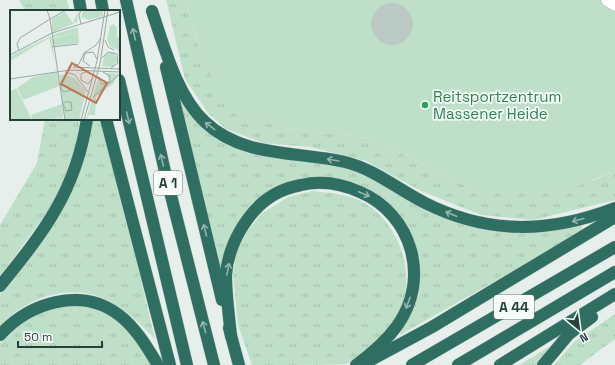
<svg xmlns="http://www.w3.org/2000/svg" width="615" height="365" font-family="'Space Grotesk',sans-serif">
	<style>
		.grass { fill: url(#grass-tufts) }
		.pitch { fill: #bfe0c8 }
		.building { fill: #bbcac4 }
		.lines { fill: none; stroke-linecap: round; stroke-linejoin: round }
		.minor-casing { stroke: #a8b8b2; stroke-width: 13 }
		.highway-casing { stroke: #c2cac8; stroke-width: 13 }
		.minor { stroke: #fff; stroke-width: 12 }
		.highway { stroke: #2f6f62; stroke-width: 12 }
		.oneway { stroke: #93b5ae }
		.leisure-dot { fill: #2e9e5b; stroke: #f7fbf9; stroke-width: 1.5 }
		.labels { text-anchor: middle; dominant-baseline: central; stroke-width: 3.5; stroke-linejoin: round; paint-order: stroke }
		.shield { fill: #f7fbf9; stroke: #637a73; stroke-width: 1 }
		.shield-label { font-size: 14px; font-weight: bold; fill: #24423a }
		.leisure-label { font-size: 15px; fill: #27864d; stroke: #f7fbf9; text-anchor: start }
		.inset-road { fill: none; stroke: #98aaa4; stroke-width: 1 }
		.view { fill: #c07456; fill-opacity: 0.15; stroke: #c07456; stroke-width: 2 }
		.inset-edge { fill: none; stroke: #24423a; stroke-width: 2 }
	</style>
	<defs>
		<pattern id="grass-tufts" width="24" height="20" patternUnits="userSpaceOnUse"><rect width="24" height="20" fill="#bfe0c8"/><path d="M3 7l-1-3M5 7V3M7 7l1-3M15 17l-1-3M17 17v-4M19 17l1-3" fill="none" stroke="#a4c1ad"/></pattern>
	</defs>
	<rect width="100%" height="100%" fill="#e6efeb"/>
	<g class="grass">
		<path d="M19,0H67L70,11H25Z"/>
		<path d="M166,0H185L199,49L285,128L367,138L421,162L471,189L594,180L615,171V200L533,220L481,215L421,191L366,161L310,147L263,143L226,129L208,113L185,79Z"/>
		<path d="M182,101L225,142L343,167L374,177L424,206L526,232L581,226L584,231L400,335L413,302L418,279L393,210L318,178L253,205L221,280L179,102Z"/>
		<path d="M45,119H80L76,145L57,199L0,276V225L37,163Z"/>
		<path d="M91,119H102L155,339C142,325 128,312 111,302C75,281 26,296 0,326V294L44,240L67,201L88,145Z"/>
		<path d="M313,191C330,193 351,194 366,204C397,223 414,267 403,302C395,327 369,352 346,364C338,365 266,365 252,365L238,325L233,275L237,251L247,232L261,214L288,197Z"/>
		<path d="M85,305C121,314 133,336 154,365H0V344L14,327L48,308Z"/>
		<path d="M615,314V339L580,365H554L574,342Z"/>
		<path d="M549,347L536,365H519Z"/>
	</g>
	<path class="pitch" d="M185,0H615V171L569,189L531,194L471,189L421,162L367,138L285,128L252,118L219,92L199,49Z"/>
	<circle class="building" cx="392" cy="24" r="21"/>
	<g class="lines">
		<g class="minor-casing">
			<path id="minor" d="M607,0L615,5"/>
		</g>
		<g class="highway-casing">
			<g id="highway">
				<path d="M79,0L81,11"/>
				<path d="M101,0L103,11"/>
				<path d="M126,0L166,176L214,365"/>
				<path d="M152,11C164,46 177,96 205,122C243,158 297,151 345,162C374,169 399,190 425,203C489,235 550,233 615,208"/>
				<path d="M166,67L222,300"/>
				<path d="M119,80L187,365"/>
				<path d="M106,119L170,365"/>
				<path d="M0,286C44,232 76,191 87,119"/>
				<path d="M229,328L239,365"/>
				<path d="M0,335C29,303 81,286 119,315C136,328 147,347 158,365"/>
				<path d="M231,336C229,316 226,295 226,275C227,256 236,235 247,220C260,201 279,189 301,185C322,180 340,183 360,192C412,214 431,279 397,326C386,341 371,354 356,365"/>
				<path d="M369,361L432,327L615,217"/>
				<path d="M412,365L615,247"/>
				<path d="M458,365L615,272"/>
				<path d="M500,365L615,294"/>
				<path d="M543,365L569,334L592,317"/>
			</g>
		</g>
		<use href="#minor" class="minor"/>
		<use href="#highway" class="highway"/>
	</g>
	<defs><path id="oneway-shaft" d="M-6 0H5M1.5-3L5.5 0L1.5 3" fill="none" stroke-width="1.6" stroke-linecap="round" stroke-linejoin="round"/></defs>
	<g class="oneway">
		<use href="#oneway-shaft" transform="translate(134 34) rotate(-103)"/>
		<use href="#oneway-shaft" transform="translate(128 118) rotate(77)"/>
		<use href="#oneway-shaft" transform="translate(210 126) rotate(-143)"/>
		<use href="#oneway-shaft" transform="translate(162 160) rotate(-103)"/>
		<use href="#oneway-shaft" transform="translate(333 160) rotate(-171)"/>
		<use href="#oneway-shaft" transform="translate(364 194) rotate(23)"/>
		<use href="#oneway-shaft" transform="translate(451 214) rotate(-157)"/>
		<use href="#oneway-shaft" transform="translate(578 220) rotate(165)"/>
		<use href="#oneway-shaft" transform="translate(205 230) rotate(-104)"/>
		<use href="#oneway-shaft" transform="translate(228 269) rotate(-79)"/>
		<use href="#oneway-shaft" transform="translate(408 303) rotate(110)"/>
		<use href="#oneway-shaft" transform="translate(204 327) rotate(-106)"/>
	</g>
	<circle class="leisure-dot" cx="425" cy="105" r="4"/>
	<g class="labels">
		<g class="shield">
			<rect x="154" y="171" width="28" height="24" rx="3"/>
			<rect x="494" y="295" width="40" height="24" rx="3"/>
		</g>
		<g class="shield-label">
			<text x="168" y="183">A 1</text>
			<text x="514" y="307">A 44</text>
		</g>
		<g class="leisure-label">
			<text x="433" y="96">Reitsportzentrum<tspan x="433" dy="17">Massener Heide</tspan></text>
		</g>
	</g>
	<g transform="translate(10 10)">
		<rect width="110" height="110" fill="#e6efeb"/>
		<path d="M69,0L67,12L42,23V9L55,2L63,13ZM73,0H93V6L79,10L71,7ZM41,26L45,53L39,28L0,51V47L12,40ZM103,42L108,50L103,57L92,56L95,44ZM47,62L49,76L13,90L7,78L23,67L0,72ZM96,63L109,64L103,74L86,87L85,105H79L76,110L88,69L89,73L100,71ZM6,78L12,90L0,98V82Z" fill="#bfe0c8"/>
		<path d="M103,14L107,17V27H110V45L108,40L100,36L97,30L100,16ZM68,17V22L42,28V25ZM12,90L22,110H0V98ZM52,94L53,108L23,110L21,105Z" fill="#bfe0c8"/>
		<path d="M68,22L69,33L43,36L42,29Z" fill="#bfe0c8"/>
		<path d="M54,64L65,68L76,81L69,110H55L49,65Z" fill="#bfe0c8"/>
		<path class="inset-road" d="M71,0L69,5L71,14M95,30L98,37L104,40M42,37L68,34M9,41L7,34L10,28L40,9L37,0M0,45L42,23L110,2M92,48L98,42L107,44L108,53L101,58M64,56L69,54L74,43L86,35L90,29M80,56L73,51L75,43L83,42L87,49M63,57L110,59M78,61L71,64V70L78,74L82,69M55,62L65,65L78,82M89,67L91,74L99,73L100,66L93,62M0,69L60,60L110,62M49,72L53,82L62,80M83,87L110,64M52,91L56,101L62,100L61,92H54M55,110L40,9L56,0M71,110L87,51L95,0M74,110L90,54L98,0"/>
		<path class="view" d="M62,53L97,73L86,93L51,74Z"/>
		<rect width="110" height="110" class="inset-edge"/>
	</g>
	<g transform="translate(579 329) rotate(151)" stroke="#f7fbf9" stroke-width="3" paint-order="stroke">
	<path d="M0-3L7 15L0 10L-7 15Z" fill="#24423a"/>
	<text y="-6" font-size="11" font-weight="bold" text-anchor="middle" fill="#24423a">N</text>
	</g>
	<path d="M18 341v6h84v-6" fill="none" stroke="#24423a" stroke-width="2"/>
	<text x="24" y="341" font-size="12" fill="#24423a" stroke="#f7fbf9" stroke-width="3" paint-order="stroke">50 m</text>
</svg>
